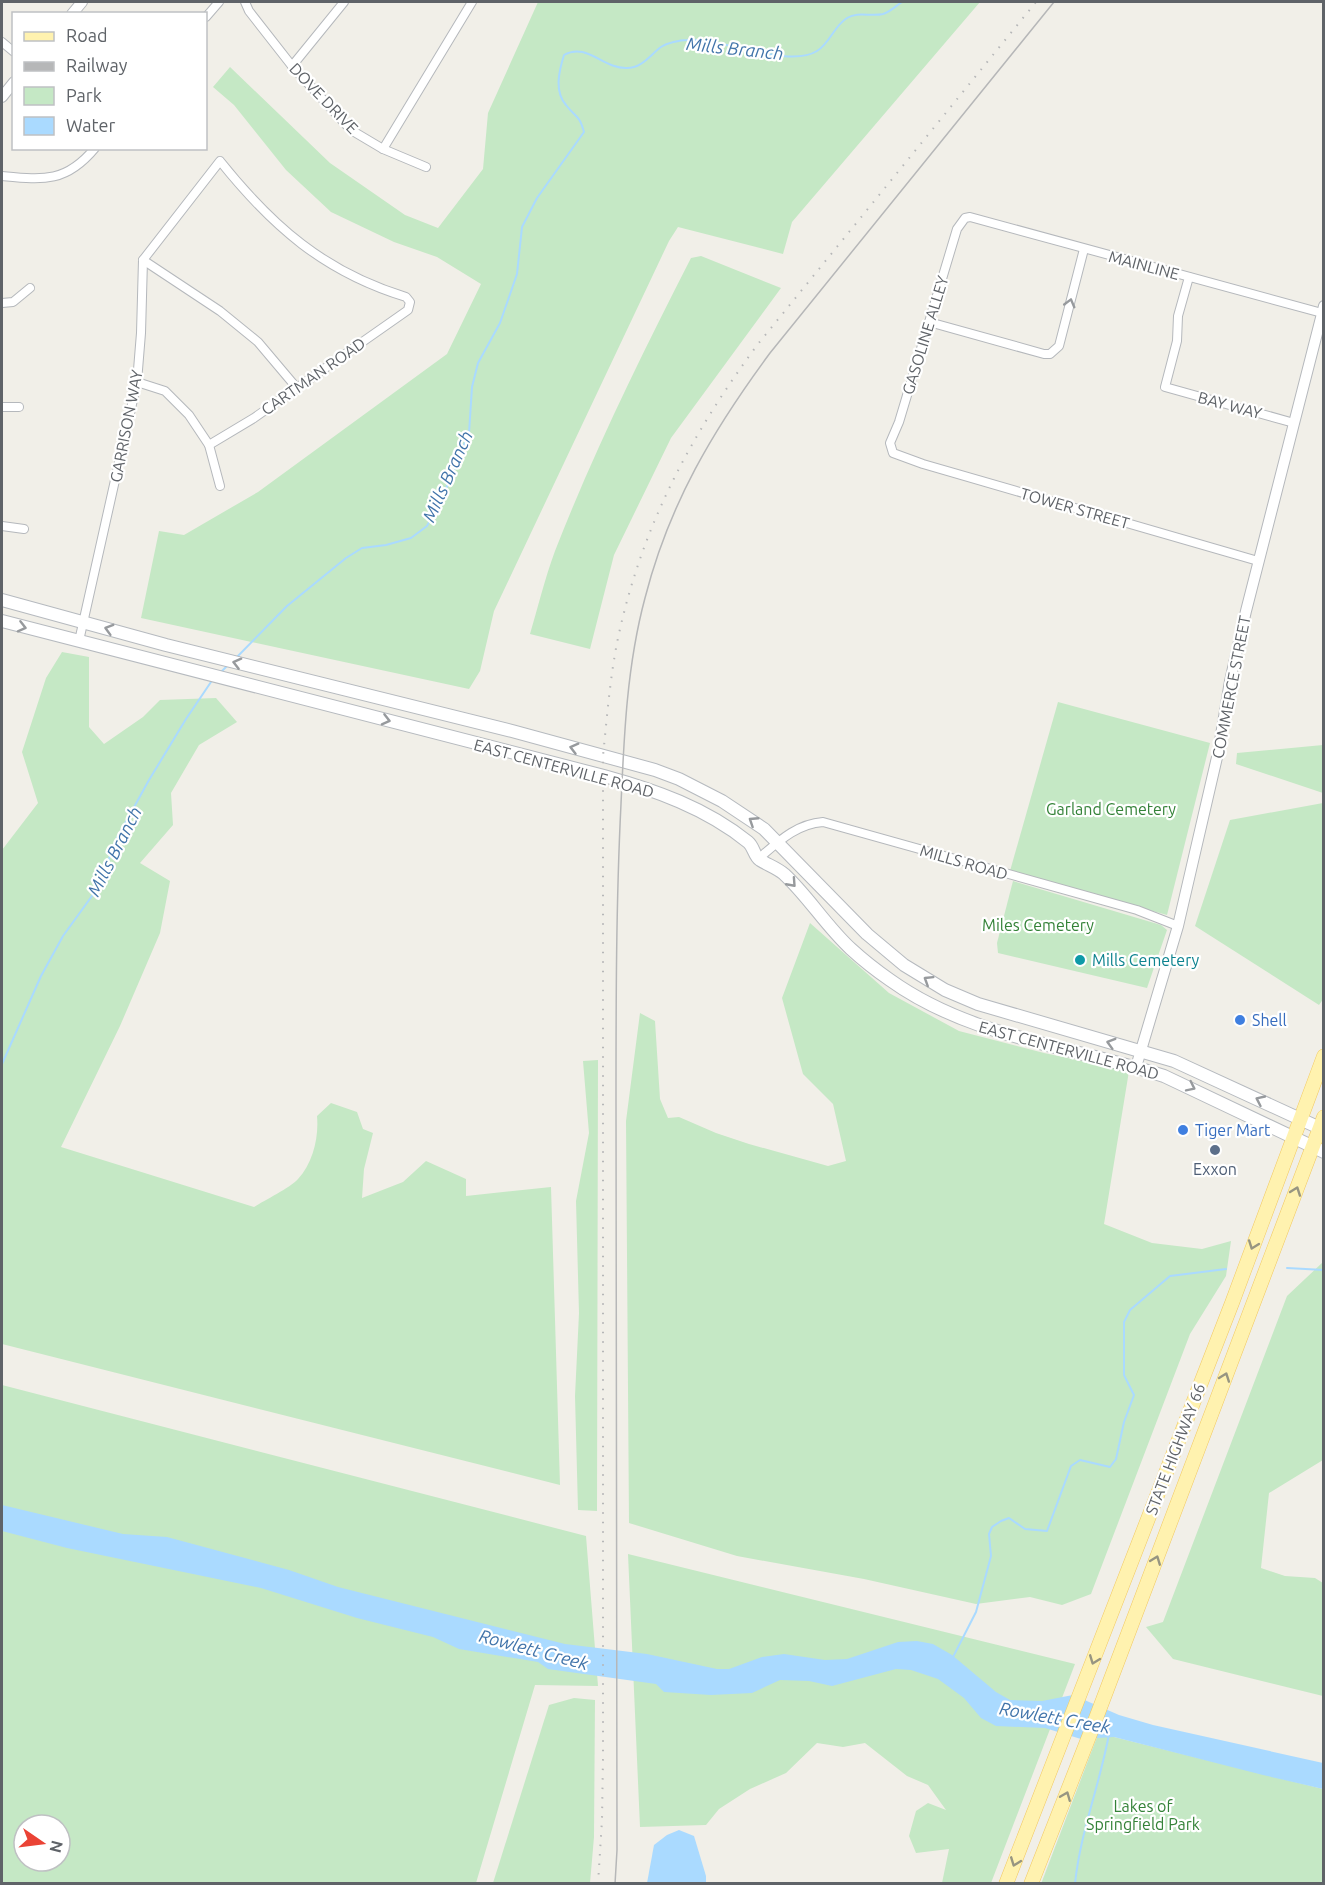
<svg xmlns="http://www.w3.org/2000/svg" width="1325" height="1885" font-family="Ubuntu,sans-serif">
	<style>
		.green { fill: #c5e8c5; fill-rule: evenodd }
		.water { fill: #aadaff }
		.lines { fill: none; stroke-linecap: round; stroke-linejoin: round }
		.stream { stroke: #aadaff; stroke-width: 2 }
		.minor-casing { stroke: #b5b8bc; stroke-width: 10 }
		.tertiary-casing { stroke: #b5b8bc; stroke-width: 12 }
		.secondary-casing { stroke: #b6babf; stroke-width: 14 }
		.primary-casing { stroke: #f2c960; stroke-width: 15 }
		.minor { stroke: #fff; stroke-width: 8 }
		.tertiary { stroke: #fff; stroke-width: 10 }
		.secondary { stroke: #fff; stroke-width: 12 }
		.primary { stroke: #fff2af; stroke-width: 14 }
		.tram { stroke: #b6b7b8; stroke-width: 1.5 }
		.rail { stroke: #b6b7b8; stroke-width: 2; stroke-dasharray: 1.5 8; stroke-linecap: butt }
		.oneway { stroke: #979a9d }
		.oneway2 { stroke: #979581 }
		.culture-dot { fill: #0f9aa8; stroke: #fff; stroke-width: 2 }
		.shop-dot { fill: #3f7fe0; stroke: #fff; stroke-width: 2 }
		.service-dot { fill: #5c6f8a; stroke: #fff; stroke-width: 2 }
		.labels { text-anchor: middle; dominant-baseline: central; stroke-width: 4.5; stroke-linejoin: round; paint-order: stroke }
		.street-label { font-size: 16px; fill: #5f6368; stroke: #fff }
		.park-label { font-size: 16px; fill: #348238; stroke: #fff }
		.culture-label { font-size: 16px; fill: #0d838f; stroke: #fff; text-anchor: start }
		.shop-label { font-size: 16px; fill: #366cbe; stroke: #fff; text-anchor: start }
		.service-label { font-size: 16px; fill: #4e5e75; stroke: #fff }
		.water-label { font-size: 18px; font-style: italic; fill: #4174aa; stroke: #fff }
	</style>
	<rect width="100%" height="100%" fill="#f1efe8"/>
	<g class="green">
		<path d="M538,2H980L792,222L783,254L678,227L669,241L494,611L480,671L469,689L141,618L159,531L184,535L258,492L447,354L481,284L437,257L394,242L331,212L286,170L234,105L213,87L230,67L330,163L405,215L438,228L483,169L488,113Z"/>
		<path d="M701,256L781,288L671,438L614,555L590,649L530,634C538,607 545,578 555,551C594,451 642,354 691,258Z"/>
		<path d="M62,652L89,657V727L104,744L143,717L160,700L216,698L237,722L199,745L171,793L173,825L140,863L170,881L160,933L120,1026L61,1147L254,1207C265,1200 290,1188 298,1179C313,1163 319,1137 317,1116L331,1103L357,1112L363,1129L373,1133L364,1169L362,1198L403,1182L426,1161L466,1179V1196L551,1187L560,1485L2,1344V850L38,803L22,752L46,678Z"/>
		<path d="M1058,702L1210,743L1167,915L1010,871Z"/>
		<path d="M1323,745V793L1236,764L1237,753Z"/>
		<path d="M1323,803L1324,998L1319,1005L1195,926L1230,820Z"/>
		<path d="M1013,881L1161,925L1167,930L1147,988L998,953L997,943Z"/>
		<path d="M810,923L889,993L959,1031L1044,1053L1129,1071L1104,1224L1152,1243L1202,1249L1231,1241L1226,1276L1190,1334L1091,1594L1062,1605L1030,1597L976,1604L864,1579L737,1556L629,1523L626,1121L640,1013L655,1021L660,1099L668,1118L679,1117L716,1133L749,1144L828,1166L846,1161L833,1104L803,1074L782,998Z"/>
		<path d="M598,1060L597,1511L578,1510L575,1396L579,1313L576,1201L589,1133L583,1061Z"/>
		<path d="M1323,1262V1460L1269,1493L1261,1568L1285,1576L1315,1578L1323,1583V1696L1173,1659L1146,1627L1163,1622L1287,1296Z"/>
		<path d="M2,1385L586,1536L598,1686L535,1685L476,1883H2ZM24,1825H60V1861H24Z"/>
		<path d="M628,1554L1075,1664L991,1883H942L949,1849L916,1853L909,1836L916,1811L928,1803L946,1810L928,1785L907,1776L865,1743L843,1747L817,1743L786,1773L750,1789L719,1809L706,1825L640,1827Z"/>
		<path d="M574,1698L595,1700L594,1837L590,1883H493L549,1705Z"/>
		<path d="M1097,1737H1114L1323,1789V1883L1041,1884Z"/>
	</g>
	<g class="water">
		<path d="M2,1505L123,1534L167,1537L289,1570L338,1587L565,1644L647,1654L717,1669H729L762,1657L784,1654L825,1660L847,1659L898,1642L917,1641L933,1644L952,1655L996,1692L1010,1700L1042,1701L1073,1695L1119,1715L1153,1725L1323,1763V1789L1263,1775L1114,1737L1081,1739L1045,1728L996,1726L981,1718L964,1698L938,1679L911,1670L896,1669L832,1686L809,1681L780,1680L752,1693L711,1695L664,1692L656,1684L548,1669L538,1662L459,1649L433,1637L357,1618L261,1588L67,1548L2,1531Z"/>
		<path d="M679,1830L694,1836L706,1876V1883H647L654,1845L667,1835Z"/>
	</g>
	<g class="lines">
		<g class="stream">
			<path d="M235,659L287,606L346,558L362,548L386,545L411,538L427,526L442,498L469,433L472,387L478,363L500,323L517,274L522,227L537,198L584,132C579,114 576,118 566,105C554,91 559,71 564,55C587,42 603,69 627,68C642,68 650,55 661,47C667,43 680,40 687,40C721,37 788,69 817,51C830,43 834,26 847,18C858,11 871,17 883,14C890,12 896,6 902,2"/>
			<path d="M220,673L228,665"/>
			<path d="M2,1064L41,976L63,936L97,889L117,838L149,780L186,719L213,679"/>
			<path d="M1287,1268L1324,1270"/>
			<path d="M952,1659L976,1612L991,1556L989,1534L992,1527L1001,1521L1009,1518L1025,1529L1047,1531L1071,1466L1080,1460L1110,1467L1116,1459L1124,1422L1134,1395L1124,1375V1322L1130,1310L1170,1276L1226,1269"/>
			<path d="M1075,1884C1080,1833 1100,1784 1109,1734"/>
		</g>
		<g class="minor-casing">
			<g id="minor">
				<path d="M245,2L249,11L292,66L351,130L383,149L426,167"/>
				<path d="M206,17L219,2"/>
				<path d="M2,42L14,52"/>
				<path d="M292,66L344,2"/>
				<path d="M383,149L472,2"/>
				<path d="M2,176C43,180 66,183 95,148"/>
				<path d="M143,260L220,311L258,342L296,387"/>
				<path d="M1189,277L1178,316L1177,341L1165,387L1294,423"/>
				<path d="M2,303L13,302L30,288"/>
				<path d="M929,322L1044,354H1050L1059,346L1084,249"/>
				<path d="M137,382L165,391L189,415L209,445L220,486"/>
				<path d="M2,407H19"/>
				<path d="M2,526L24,529"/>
				<path d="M1258,561L923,464L893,453L890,443L899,422L957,229L965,218L970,217L1322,313"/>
				<path d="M79,641L137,382L141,333L143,260L220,161C272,226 324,272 406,297L410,302L408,310L254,418L209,445"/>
				<path d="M758,859C778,842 796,824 823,822L1137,910L1178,926"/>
			</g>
		</g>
		<g class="tertiary-casing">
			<g id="tertiary">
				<path d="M72,14L82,2"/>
				<path d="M2,97L14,82"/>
				<path d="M1136,1067L1178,926L1218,753L1230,681L1246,611L1324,306"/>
			</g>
		</g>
		<g class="secondary-casing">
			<g id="secondary">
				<path d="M2,600L166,645L512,731L655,770L679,779L722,801L764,829L867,934L904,965L945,990L978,1004L1174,1061L1324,1130"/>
				<path d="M2,621L604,776C655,790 706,808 748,842C754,847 754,856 760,860C768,865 777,868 784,874C808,896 826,926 851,949C863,960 877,971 890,980C971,1038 1071,1046 1164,1076L1324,1152"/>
			</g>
		</g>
		<g class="primary-casing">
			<g id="primary">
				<path d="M1006,1884L1232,1303L1324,1056"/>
				<path d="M1031,1884L1090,1734L1324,1117"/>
			</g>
		</g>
		<use href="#minor" class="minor"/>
		<use href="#tertiary" class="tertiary"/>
		<use href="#secondary" class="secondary"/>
		<use href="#primary" class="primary"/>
		<path class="tram" d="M615,1884L617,1850C617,1601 617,1352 616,1104C616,1004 616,904 621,804C624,735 627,665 645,598C669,504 713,430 770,353L1054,2"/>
		<path class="rail" d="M598,1884L602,1820L603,1758V756C607,717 610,677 618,638C642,526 690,436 758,344L1036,2"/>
	</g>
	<defs><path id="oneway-chevron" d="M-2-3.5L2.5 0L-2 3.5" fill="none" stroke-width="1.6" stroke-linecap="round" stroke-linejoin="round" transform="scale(1.5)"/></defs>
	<g class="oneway">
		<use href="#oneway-chevron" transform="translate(1070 303) rotate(-75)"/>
		<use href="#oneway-chevron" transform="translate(22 627) rotate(14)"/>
		<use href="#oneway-chevron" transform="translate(109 629) rotate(-164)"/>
		<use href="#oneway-chevron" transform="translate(237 663) rotate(-166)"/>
		<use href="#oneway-chevron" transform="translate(386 720) rotate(14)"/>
		<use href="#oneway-chevron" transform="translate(574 748) rotate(-165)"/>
		<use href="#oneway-chevron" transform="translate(753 821) rotate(-147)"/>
		<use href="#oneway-chevron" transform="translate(792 883) rotate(48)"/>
		<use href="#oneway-chevron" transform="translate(928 980) rotate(-148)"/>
		<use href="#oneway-chevron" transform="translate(1111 1043) rotate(-164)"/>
		<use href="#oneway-chevron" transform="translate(1191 1087) rotate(26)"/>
		<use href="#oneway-chevron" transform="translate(1260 1100) rotate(-155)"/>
	</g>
	<g class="oneway2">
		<use href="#oneway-chevron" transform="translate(1296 1191) rotate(-70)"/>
		<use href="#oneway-chevron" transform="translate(1253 1245) rotate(110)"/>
		<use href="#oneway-chevron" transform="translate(1225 1377) rotate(-70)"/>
		<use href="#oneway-chevron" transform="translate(1156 1560) rotate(-69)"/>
		<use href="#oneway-chevron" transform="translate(1094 1660) rotate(111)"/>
		<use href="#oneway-chevron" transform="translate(1066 1796) rotate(-68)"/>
		<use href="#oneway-chevron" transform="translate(1015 1862) rotate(111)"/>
	</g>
	<circle class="culture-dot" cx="1080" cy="960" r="6"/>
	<g class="shop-dot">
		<circle cx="1240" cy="1020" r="6"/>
		<circle cx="1183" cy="1130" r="6"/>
	</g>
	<circle class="service-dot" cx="1215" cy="1150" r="6"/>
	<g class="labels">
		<g class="street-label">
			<text transform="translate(324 98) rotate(46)">DOVE DRIVE</text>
			<text transform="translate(1144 265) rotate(15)">MAINLINE</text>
			<text transform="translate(925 335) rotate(-73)">GASOLINE ALLEY</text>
			<text transform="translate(313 376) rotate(-35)">CARTMAN ROAD</text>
			<text transform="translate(1230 405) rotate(15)">BAY WAY</text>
			<text transform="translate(126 426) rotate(-79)">GARRISON WAY</text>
			<text transform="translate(1075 508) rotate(16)">TOWER STREET</text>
			<text transform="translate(1231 687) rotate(-79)">COMMERCE STREET</text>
			<text transform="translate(564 768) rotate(15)">EAST CENTERVILLE ROAD</text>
			<text transform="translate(964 862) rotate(16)">MILLS ROAD</text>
			<text transform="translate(1069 1050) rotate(15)">EAST CENTERVILLE ROAD</text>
			<text transform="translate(1175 1449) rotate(-69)">STATE HIGHWAY 66</text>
		</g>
		<g class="park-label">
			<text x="1111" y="809">Garland Cemetery</text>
			<text x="1038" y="925">Miles Cemetery</text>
			<text x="1143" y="1806">Lakes of<tspan x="1143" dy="18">Springfield Park</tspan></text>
		</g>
		<g class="culture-label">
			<text x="1092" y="960">Mills Cemetery</text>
		</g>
		<g class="shop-label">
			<text x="1252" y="1020">Shell</text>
			<text x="1195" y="1130">Tiger Mart</text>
		</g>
		<g class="service-label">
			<text x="1215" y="1169">Exxon</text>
		</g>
		<g class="water-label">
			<text transform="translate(735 48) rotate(6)">Mills Branch</text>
			<text transform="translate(447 476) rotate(-66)">Mills Branch</text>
			<text transform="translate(114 851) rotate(-63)">Mills Branch</text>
			<text transform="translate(534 1649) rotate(15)">Rowlett Creek</text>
			<text transform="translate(1055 1717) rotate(10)">Rowlett Creek</text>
		</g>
	</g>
	<rect width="1325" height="1885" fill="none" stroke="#5f6368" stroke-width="6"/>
	<rect x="12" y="12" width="195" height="138" fill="#ffffff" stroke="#bfc1c3" stroke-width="1.5"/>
	<rect x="24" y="32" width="30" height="9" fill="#fff2af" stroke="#bfc1c3" stroke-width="1.5"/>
	<text x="66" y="42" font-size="18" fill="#5f6368">Road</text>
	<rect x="24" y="62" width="30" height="9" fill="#b6b7b8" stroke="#bfc1c3" stroke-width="1.5"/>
	<text x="66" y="72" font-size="18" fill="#5f6368">Railway</text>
	<rect x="24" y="87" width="30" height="18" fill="#c5e8c5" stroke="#bfc1c3" stroke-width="1.5"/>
	<text x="66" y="102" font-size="18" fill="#5f6368">Park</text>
	<rect x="24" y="117" width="30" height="18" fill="#aadaff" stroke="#bfc1c3" stroke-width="1.5"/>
	<text x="66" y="132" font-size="18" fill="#5f6368">Water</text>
	<g transform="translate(42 1843) rotate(104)"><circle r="28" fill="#ffffff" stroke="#bfc1c3" stroke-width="1.5"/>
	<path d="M0-4.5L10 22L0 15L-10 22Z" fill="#ea4335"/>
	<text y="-9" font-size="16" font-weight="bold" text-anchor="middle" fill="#5f6368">N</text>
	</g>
</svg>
